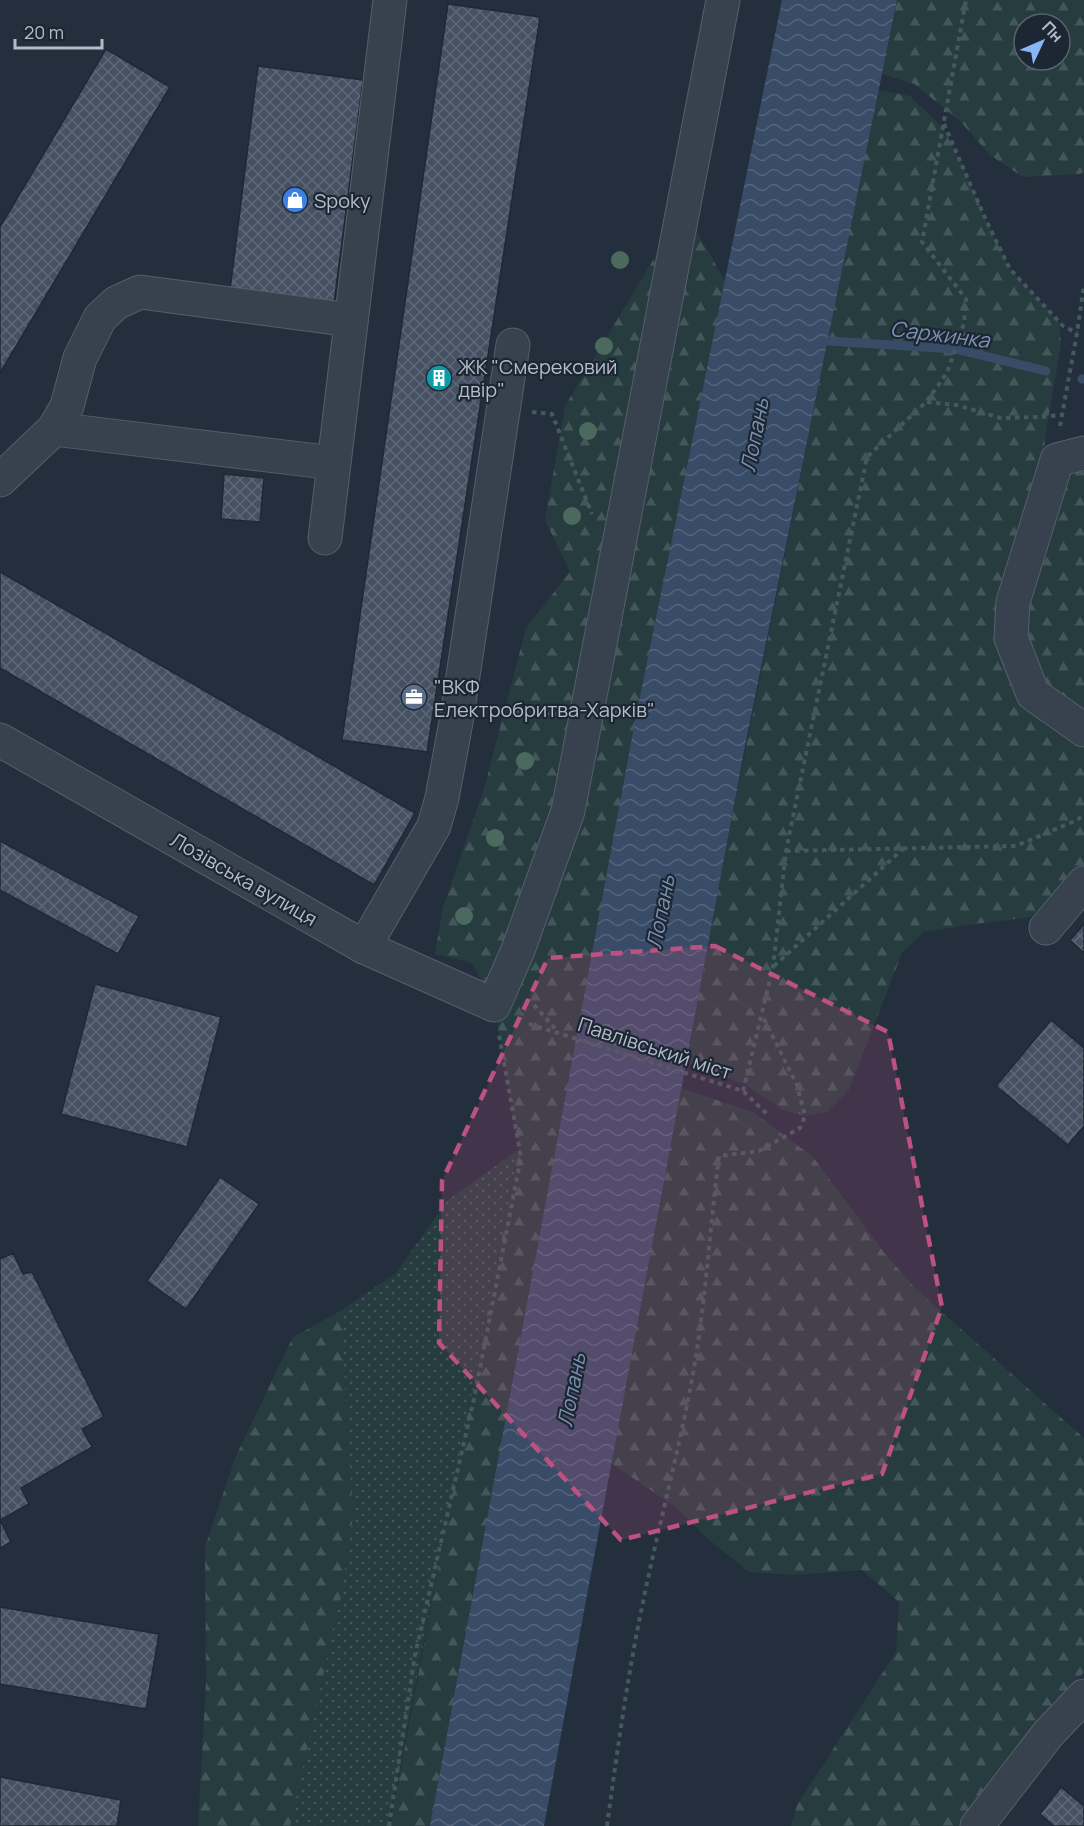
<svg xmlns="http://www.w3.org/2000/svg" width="1084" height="1826" font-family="Manrope,sans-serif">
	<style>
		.grass { fill: url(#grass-dots) }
		.forest { fill: url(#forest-firs); fill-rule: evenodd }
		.water { fill: url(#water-waves) }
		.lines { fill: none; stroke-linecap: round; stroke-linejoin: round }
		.stream { stroke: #394c67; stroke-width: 9 }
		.building { fill: url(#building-cross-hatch); stroke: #1f2835; stroke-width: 1.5 }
		.minor-casing { stroke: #565f6c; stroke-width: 35 }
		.path { stroke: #44595c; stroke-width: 4; stroke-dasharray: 4.5 4.5; stroke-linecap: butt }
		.minor { stroke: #38414e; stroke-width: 33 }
		.tree { fill: #4b6a5d }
		.marked { fill: #bd5182; fill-opacity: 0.2; stroke: #bd5182; stroke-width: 4.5; stroke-dasharray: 12 8; stroke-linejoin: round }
		.labels { text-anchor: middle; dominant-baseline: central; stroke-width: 4.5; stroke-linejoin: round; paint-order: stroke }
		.poi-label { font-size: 20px; fill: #b4bcc9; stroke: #1d2633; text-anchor: start }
		.street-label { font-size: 20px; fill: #b4bcc9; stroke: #1d2633 }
		.water-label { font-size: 21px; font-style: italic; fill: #7c92b1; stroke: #1d2633 }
	</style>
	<defs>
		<pattern id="grass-dots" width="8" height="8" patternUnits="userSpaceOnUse" patternTransform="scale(1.5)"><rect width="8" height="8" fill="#263c3f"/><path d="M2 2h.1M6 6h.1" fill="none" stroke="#435659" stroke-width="1.8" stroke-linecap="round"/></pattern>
		<pattern id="forest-firs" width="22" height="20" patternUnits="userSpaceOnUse" patternTransform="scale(1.5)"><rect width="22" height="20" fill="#263c3f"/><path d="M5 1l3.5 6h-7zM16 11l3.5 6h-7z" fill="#435659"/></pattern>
		<pattern id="water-waves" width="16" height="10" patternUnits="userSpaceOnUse" patternTransform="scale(1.5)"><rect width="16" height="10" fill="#394c67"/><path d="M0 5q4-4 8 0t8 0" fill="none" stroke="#53647b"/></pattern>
		<pattern id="building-cross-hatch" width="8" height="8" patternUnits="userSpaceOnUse" patternTransform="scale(1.5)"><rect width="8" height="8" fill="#455162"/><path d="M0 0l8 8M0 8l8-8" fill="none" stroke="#5d6877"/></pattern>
	</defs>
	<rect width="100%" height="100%" fill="#242f3e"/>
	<path class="grass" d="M519,1149L388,1826H255L268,1720L342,1310L395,1274L448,1200Z"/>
	<g class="forest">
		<path d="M897,0H1084V172L1080,174L1023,177L990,155L960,121L914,84L882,74ZM1024,24H1060V60H1024Z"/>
		<path d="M878,90L910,96L943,128L963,166L986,220L1010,269L1059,322L1061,344L1046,432L1042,468H1084V867L1031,917L975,924L924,932L902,953L849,1090L827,1112L805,1116L783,1110L744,1084L686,1062L733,812Z"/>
		<path d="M684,209L725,281L651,644L430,1826H390L451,1500L519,1149L494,1005L472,963L435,954L443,907L484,789L526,628L570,572L545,520L565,406Z"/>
		<path d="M681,1088L753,1112L813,1157L885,1254L916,1289L1084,1438V1672L959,1826H791L797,1805L896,1652L899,1602L862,1570L795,1575L749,1572L707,1538L678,1509L611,1463Z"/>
		<path d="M342,1310L344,1367L353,1516L342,1591L290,1826H198L206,1682L205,1547L236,1456L293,1337Z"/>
	</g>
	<path class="water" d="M782,0H897L745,746L544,1826H430L636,716Z"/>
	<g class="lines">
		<g class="stream">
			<path d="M828,341L955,349L1046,371"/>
			<path d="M1082,379H1084"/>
		</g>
	</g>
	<g class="building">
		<path d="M448,4L540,17L427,752L342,740Z"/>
		<path d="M106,49L170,87L0,373V227Z"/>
		<path d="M258,66L363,80L333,311L229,298Z"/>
		<path d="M224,474L264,478L260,522L221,519Z"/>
		<path d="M0,572L415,813L374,885L0,668Z"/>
		<path d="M0,841L139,916L118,954L0,890Z"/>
		<path d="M1084,924V953L1070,940Z"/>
		<path d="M95,984L221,1017L187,1147L61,1114Z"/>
		<path d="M1051,1020L1084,1048V1126L1068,1145L996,1086Z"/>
		<path d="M220,1177L259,1204L186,1309L147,1281Z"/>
		<path d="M13,1253L23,1274L32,1272L104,1417L82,1429L92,1447L21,1488L29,1504L0,1520V1259Z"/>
		<path d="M0,1520L11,1542L0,1548Z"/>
		<path d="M0,1607L159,1634L146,1709L0,1684Z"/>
		<path d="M0,1777L121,1800L117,1826H0Z"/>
		<path d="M1061,1787L1084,1806V1826H1054L1040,1814Z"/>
	</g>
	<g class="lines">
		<g class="minor-casing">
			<g id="minor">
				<path d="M54,429L334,463"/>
				<path d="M1084,453L1057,460L1013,602L1011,638L1033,694L1084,730"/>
				<path d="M0,480L54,429L67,406L80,358L100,318L116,303L140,292L351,320"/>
				<path d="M325,538L390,0"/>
				<path d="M0,740L364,947L494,1005L518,950L568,811L723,0"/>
				<path d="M1046,928L1084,883"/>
				<path d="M364,947L434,826L442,798L456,722L513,345"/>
				<path d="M977,1826L1048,1734L1084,1696"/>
			</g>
		</g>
		<g class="path">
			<path d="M944,124L986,220L1010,269L1063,326L1077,333"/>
			<path d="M927,402L956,405L1001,418L1040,417L1061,415"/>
			<path d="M532,412L552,414L592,514"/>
			<path d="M1060,426L1077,333L1084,285"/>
			<path d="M786,851L1016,846L1077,820L1084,815"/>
			<path d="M774,966L904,848"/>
			<path d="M534,1005L558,1032"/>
			<path d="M529,1024L743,1091L767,1114"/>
			<path d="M743,1091L773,967L786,851L867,457L926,402L947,373L964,323L966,299L922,242L966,0"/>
			<path d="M389,1826L415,1655L474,1399L521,1157L499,1035"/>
			<path d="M607,1826C617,1753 627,1679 642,1607C658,1527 680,1448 694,1368C706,1298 710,1227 719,1156L759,1151L800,1128L805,1116L797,1085L762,1015"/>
		</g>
		<use href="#minor" class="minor"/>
	</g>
	<g class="tree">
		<circle cx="620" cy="260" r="9"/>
		<circle cx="604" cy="346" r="9"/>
		<circle cx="588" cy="431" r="9"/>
		<circle cx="572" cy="516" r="9"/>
		<circle cx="525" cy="761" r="9"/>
		<circle cx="495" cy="838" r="9"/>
		<circle cx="464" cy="916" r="9"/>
	</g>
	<path class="marked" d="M715,946L888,1032L942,1307L882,1474L621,1540L439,1343L442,1181L548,958Z"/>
	<defs>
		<g id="shop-disc" transform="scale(1.35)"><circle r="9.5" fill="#3f7fe0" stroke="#1d2633"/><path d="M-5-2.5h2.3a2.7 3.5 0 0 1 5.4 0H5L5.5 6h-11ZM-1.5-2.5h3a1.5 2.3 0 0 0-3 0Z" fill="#fff"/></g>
		<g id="building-disc" transform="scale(1.35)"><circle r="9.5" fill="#0f9aa8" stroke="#1d2633"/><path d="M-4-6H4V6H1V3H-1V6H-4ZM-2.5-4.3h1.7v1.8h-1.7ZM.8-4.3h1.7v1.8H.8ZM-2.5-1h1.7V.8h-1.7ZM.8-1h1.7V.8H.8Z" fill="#fff"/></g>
		<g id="office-disc" transform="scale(1.35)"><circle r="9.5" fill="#5c6f8a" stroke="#1d2633"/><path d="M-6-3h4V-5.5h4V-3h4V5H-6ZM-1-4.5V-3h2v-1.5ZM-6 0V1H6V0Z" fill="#fff"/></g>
	</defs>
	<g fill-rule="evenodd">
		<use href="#shop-disc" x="295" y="200"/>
		<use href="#building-disc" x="439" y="378"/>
		<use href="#office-disc" x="414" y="697"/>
	</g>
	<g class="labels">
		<g class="poi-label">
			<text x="314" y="200">Spoky</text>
			<text x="458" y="366">ЖК "Смерековий<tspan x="458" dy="23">двір"</tspan></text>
			<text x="434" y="686">"ВКФ<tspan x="434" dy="23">Електробритва-Харків"</tspan></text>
		</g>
		<g class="street-label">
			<text transform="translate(244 879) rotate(30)">Лозівська вулиця</text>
			<text transform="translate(655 1048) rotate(18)">Павлівський міст</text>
		</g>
		<g class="water-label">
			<text transform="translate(940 334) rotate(7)">Саржинка</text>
			<text transform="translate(754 435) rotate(-79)">Лопань</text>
			<text transform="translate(660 912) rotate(-79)">Лопань</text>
			<text transform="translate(571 1390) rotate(-79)">Лопань</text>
		</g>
	</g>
	<g transform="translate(1042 42) rotate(46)"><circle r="28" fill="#1d2633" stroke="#59626f" stroke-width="1.5"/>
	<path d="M0-4.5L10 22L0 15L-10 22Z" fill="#8ab4f8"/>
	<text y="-9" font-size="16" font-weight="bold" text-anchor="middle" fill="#b4bcc9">Пн</text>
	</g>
	<path d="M15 39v9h87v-9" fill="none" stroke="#b4bcc9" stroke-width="3"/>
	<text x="24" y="39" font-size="18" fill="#b4bcc9" stroke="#1d2633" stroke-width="4.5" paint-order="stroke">20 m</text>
</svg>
